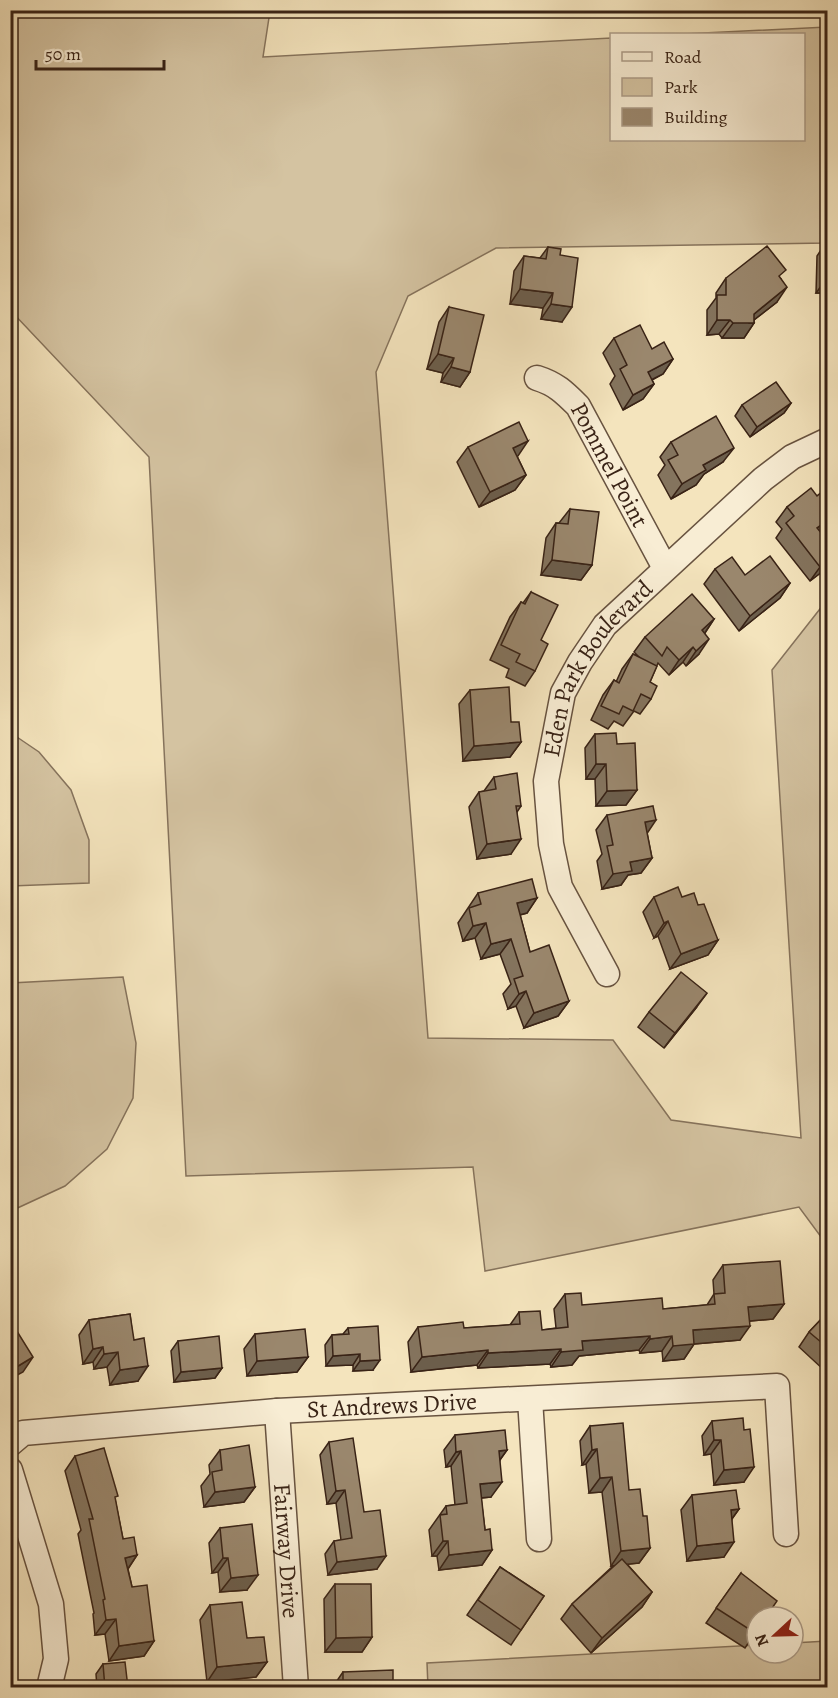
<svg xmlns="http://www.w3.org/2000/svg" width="838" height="1698" font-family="Alegreya,serif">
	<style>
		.green { fill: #d4c3a1; stroke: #86735c; stroke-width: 1.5 }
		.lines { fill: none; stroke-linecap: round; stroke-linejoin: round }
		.minor-casing { stroke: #685340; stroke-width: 27 }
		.minor { stroke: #f8edd4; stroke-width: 24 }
		.wall { fill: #84745e; stroke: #392316; stroke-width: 1.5 }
		.shaded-wall { fill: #6c5e4c; stroke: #392316; stroke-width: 1.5 }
		.building { fill: #9a876d; stroke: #392316; stroke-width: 1.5 }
		.labels { text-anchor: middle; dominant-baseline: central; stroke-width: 5; stroke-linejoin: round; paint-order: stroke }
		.street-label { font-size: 24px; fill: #392316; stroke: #f8edd4 }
	</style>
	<rect width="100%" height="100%" fill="#f4e4bd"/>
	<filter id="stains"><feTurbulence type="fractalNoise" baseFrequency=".00333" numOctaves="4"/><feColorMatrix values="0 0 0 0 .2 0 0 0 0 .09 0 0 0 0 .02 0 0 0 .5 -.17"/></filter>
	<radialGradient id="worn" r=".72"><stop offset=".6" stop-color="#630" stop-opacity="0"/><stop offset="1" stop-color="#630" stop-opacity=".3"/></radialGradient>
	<g class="green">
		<path d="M11,11H270L263,57L611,38L612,140H804V34H683L827,27V243L496,248L408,296L376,372L428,1038L613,1040L671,1120L801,1138L772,670L827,600V1245L799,1207L485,1271L473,1167L186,1176L149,457L11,311Z"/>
		<path d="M11,733L39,752L71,790L89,840V883L11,886Z"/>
		<path d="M123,977L136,1043L133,1098L107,1149L65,1186L11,1211V983Z"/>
		<path d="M827,1641V1687H428L427,1663L757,1645V1653H793V1643Z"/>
	</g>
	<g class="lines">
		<g class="minor-casing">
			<g id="minor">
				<path id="s1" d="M537,378C556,384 564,392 578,406L665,568"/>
				<path id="s2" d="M607,974L560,887L551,844L546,781L563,693L580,662L605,625L763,479L792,457L828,440"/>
				<path d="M530,1399L539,1539"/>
				<path id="s3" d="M277,1411L296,1688"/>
				<path id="s4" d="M10,1444L23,1433L277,1411L777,1386L786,1534"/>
				<path d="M10,1470L51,1604L56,1659L49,1688"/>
			</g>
		</g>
		<use href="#minor" class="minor"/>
	</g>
	<g class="wall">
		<path d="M827,241L828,293H816L817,256Z"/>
		<path d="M548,247L560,255L562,322L541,319L543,308L510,304L514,271L524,256L540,258Z"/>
		<path d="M726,278L781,279L777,302L754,320V323L744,338H722L719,334L707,335V310L716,298V293Z"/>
		<path d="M449,307L470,372L460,387L441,382L443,373L427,369L439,322Z"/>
		<path d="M614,338L652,349L673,359L663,374L652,380L654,384L643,399L623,410L610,384L615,376L603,353Z"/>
		<path d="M791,403L784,413L750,437L735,416L742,405Z"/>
		<path d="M671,442L723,462L704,474L696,485L671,499L658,475L665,465L660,457Z"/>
		<path d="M468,447L518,456H517L526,475L515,490L479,507L457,462Z"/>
		<path d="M828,487V526L821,532L828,541V567L810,581L776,538L782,529L776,522L787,507L817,496Z"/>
		<path d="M570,509L592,565L581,580L541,575L546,538L556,523H559Z"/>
		<path d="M715,569L745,575L790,583L780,598L739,631L704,584Z"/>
		<path d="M531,592L541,640L535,671L525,686L506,677L509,669L490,660L510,617L521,602L523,603Z"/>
		<path d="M714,619L705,633L699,654L686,666L683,662L669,675L658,663L650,682L651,699L640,714L634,711L623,726L614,721L608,729L591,720L603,695L614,680L616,682L622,669L633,654L640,658L634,652L645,637Z"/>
		<path d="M470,690L511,722L521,742L510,757L463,761L459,704Z"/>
		<path d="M595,734L617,744L637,790L626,805L596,806L595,779H586L585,748Z"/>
		<path d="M494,777L521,806L517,812L511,854L477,859L469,807L479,792L484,791Z"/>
		<path d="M607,815L647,833L652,858L641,873L628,875L621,885L602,889L597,861L602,854L596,830Z"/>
		<path d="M478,893L537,898L527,913L520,915L530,952L569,1001L558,1016L524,1028L516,1006L508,1009L503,994L511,984L500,954L481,959L475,938L463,941L458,923Z"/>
		<path d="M654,897H682L718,940L708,955L670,969L658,936L654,938L643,912Z"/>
		<path d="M696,1008L664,1048L638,1027L649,1012Z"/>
		<path d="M723,1265L784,1304L773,1319L750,1321L740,1340L694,1344L684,1359L663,1361L662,1351L640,1353L639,1350L579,1356L572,1365L551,1367L550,1364L478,1368L477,1365L411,1372L408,1342L418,1327L464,1328L510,1325L519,1312L542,1330L556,1328L554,1309L565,1294L582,1305L663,1309L707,1305L714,1294L713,1280Z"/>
		<path d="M828,1312V1375L824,1372L825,1371L799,1347L809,1332Z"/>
		<path d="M130,1314L138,1381L110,1385L107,1367L94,1369L93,1362L83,1364L79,1335L89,1320Z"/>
		<path d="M348,1328L373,1370L353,1371V1365L326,1366L325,1345L332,1335L343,1334Z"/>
		<path d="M255,1334L308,1357L297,1372L247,1376L244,1349Z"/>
		<path d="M178,1341L222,1368L215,1378L174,1382L171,1351Z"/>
		<path d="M712,1421L744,1430V1482L714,1485L711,1454L704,1455L702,1436Z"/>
		<path d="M590,1426L629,1490L643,1516L650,1548L639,1563L627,1564L652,1592L642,1607L591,1653L561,1619L572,1604L614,1565L611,1566L602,1492L589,1493L586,1464L582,1465L580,1441Z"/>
		<path d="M455,1435L507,1450L500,1460L491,1497L481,1498L485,1530L492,1550L482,1565L439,1570L437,1556H432L429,1530L446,1506L455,1505L451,1466L446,1467L444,1450Z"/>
		<path d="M329,1442L364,1512L377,1569L328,1575L325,1554L334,1541L341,1540L336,1503L327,1504L320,1455Z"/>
		<path d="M220,1450L255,1487L244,1502L204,1507L201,1486L210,1474L209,1465Z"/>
		<path d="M75,1456L115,1499L123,1539L137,1555L128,1569L132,1587L154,1641L144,1656L109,1661L105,1634L95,1635L93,1614L94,1613L78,1534L81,1530L65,1471Z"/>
		<path d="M692,1495L739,1509L732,1519L724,1557L687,1561L681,1510Z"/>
		<path d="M220,1528L247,1590L220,1592L218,1572L212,1573L209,1543Z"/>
		<path d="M500,1567L544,1596L511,1645L467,1615Z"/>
		<path d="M741,1573L757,1630L745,1648L706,1623Z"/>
		<path d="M335,1584L372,1637L362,1652H325L324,1599Z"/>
		<path d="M210,1605L247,1638L267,1662L256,1677L207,1682L200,1620Z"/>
		<path d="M828,1621V1633L822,1629Z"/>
		<path d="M103,1664L128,1688H97L96,1674Z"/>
		<path d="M343,1672L393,1688H332Z"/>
	</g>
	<g class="shaded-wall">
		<path d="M827,278L828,293H816Z"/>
		<path d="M787,287L777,302L750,323H754L744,338H722L733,323L754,314Z"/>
		<path d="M520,289L553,293L543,308L510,304Z"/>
		<path d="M551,304L572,307L562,322L541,319Z"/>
		<path d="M717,320H730L719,334L707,335Z"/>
		<path d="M438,354L454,358L443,373L427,369Z"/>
		<path d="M673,359L663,374L637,387L648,372Z"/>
		<path d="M451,367L470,372L460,387L441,382Z"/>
		<path d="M654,384L643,399L623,410L633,395Z"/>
		<path d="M791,403L784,413L750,437L757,427Z"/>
		<path d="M528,441L518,456L503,463L513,448Z"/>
		<path d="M734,448L723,462L704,474L696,485L671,499L682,484L703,465Z"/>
		<path d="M526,475L515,490L479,507L490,492Z"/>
		<path d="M828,520V526L807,542L817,528Z"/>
		<path d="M552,560L592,565L581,580L541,575Z"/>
		<path d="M828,561L827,568L810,581L820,567Z"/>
		<path d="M790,583L780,598L739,631L750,616Z"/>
		<path d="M714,619L704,634L702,630Z"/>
		<path d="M709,639L699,654L686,666L696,651Z"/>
		<path d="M693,647L683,662L669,675L679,660Z"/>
		<path d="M521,742L510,757L463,761L474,746Z"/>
		<path d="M596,764H606L595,779H586Z"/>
		<path d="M637,790L626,805L596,806L607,791Z"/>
		<path d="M656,820L646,835L645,822Z"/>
		<path d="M521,839L511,854L477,859L487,844Z"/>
		<path d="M652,858L641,873L628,875L621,885L602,889L613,874L630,862Z"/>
		<path d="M537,898L527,913L507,918L517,903Z"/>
		<path d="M668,921L658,936L654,938L664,923Z"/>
		<path d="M486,923L475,938L463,941L473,926Z"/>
		<path d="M511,939L500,954L481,959L491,944Z"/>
		<path d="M718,940L708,955L670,969L681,954Z"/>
		<path d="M526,991L516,1006L508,1009L519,994Z"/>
		<path d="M707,993L696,1008L664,1048L675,1033Z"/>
		<path d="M569,1001L558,1016L524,1028L534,1013Z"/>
		<path d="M784,1304L773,1319L738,1322L748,1307Z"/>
		<path d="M750,1326L740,1340L694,1344L684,1359L663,1361L673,1346L693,1330Z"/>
		<path d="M650,1336L639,1350L579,1356L572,1365L551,1367L561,1352L582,1341Z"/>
		<path d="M672,1336L662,1351L640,1353L650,1339Z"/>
		<path d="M103,1347L93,1362L83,1364L93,1349Z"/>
		<path d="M561,1349L550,1364L478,1368L488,1353Z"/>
		<path d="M488,1350L477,1365L411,1372L422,1357Z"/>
		<path d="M118,1352L107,1367L94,1369L104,1354Z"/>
		<path d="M360,1354L353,1365L326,1366L333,1356Z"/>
		<path d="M33,1357L23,1372L10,1379V1371Z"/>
		<path d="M308,1357L297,1372L247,1376L257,1361Z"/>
		<path d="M380,1360L373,1370L353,1371L360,1361Z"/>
		<path d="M148,1366L138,1381L110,1385L120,1370Z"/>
		<path d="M222,1368L215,1378L174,1382L181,1372Z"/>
		<path d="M714,1440H721L711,1454L704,1455Z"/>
		<path d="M597,1449L586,1464L582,1465L592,1450Z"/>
		<path d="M507,1450L496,1465L499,1451Z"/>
		<path d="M461,1451L451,1466L446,1467L456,1452Z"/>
		<path d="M754,1467L744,1482L714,1485L724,1470Z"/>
		<path d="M612,1477L602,1492L589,1493L600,1478Z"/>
		<path d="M502,1482L491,1497L469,1499L480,1484Z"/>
		<path d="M255,1487L244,1502L204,1507L215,1492Z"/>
		<path d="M345,1490L336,1503L327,1504L336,1491Z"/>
		<path d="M739,1509L728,1524L731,1510Z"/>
		<path d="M443,1541H448L437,1556H432Z"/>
		<path d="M734,1542L724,1557L687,1561L697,1546Z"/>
		<path d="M650,1548L639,1563L611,1566L621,1551Z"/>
		<path d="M492,1550L482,1565L439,1570L449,1555Z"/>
		<path d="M137,1555L127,1570L125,1558Z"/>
		<path d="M386,1556L377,1569L328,1575L337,1562Z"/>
		<path d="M223,1558H228L218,1572L212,1573Z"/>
		<path d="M258,1575L247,1590L220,1592L231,1578Z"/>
		<path d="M652,1592L642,1607L591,1653L602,1638Z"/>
		<path d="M116,1619L105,1634L95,1635L106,1620Z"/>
		<path d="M372,1637L362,1652H325L336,1638Z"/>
		<path d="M154,1641L144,1656L109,1661L119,1646Z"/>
		<path d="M267,1662L256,1677L207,1682L217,1667Z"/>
	</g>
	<g class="building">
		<rect x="827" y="241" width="1" height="37"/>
		<path d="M767,246L786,270L779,276L787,287L754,314V323H733L730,320H717V295H726V278Z"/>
		<path d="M548,247L561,249L560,255L578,258L572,307L551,304L553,293L520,289L524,256L546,259Z"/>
		<path d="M449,307L484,315L470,372L451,367L454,358L438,354Z"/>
		<path d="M640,325L652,349L664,342L673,359L648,372L654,384L633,395L620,369L627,365L614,338Z"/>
		<path d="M776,382L791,403L757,427L742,405Z"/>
		<path d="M716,416L734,448L703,465L706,470L682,484L668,460L678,455L671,442Z"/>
		<path d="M519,422L528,441L513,448L526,475L490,492L468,447Z"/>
		<path d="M828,487V520L817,528L828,541V561L820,567L786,523L794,516L787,507L811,488L817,496Z"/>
		<path d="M570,509L599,512L592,565L552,560L556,523L568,524Z"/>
		<path d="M770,556L790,583L750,616L715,569L732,557L745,575Z"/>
		<path d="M531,592L558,605L541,640L548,644L535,671L516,662L520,654L501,645L521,602L525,604Z"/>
		<path d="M692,594L714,619L702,630L709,639L696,651L693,647L679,660L667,647L662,656L645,637Z"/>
		<path d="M633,654L657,666L650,682L657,686L651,699L641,694L633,711L623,706L619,714L601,706L614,680L619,683Z"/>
		<path d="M509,687L511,722H519L521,742L474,746L470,690Z"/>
		<path d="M616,733L617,744L635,743L637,790L607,791L606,764H596L595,734Z"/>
		<path d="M517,773L521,806H516L521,839L487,844L479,792L496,789L494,777Z"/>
		<path d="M653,806L656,820L645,822L652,858L630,862L632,871L613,874L607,846L613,845L607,815Z"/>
		<path d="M532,879L537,898L517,903L530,952L549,945L569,1001L534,1013L526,991L519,994L514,979L523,976L511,939L491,944L486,923L473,926L469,908L481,904L478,893Z"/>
		<path d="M678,887L682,897L694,893L698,905L704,904L718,940L681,954L668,921L664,923L654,897Z"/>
		<path d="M681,972L707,993L675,1033L649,1012Z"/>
		<path d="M780,1261L784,1304L748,1307L750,1326L693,1330L694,1344L673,1346L672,1336L650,1339V1336L582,1341L583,1350L561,1352V1349L488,1353V1350L422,1357L418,1327L463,1322L464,1328L520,1324L519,1312L540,1311L542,1330L568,1327L565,1294L581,1293L582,1305L662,1298L663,1309L715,1304L714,1294L725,1293L723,1265Z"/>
		<path d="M828,1312V1348L809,1332Z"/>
		<path d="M130,1314L134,1340L144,1338L148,1366L120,1370L118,1352L104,1354L103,1347L93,1349L89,1320Z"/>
		<path d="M10,1320L33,1357L10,1371Z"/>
		<path d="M378,1326L380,1360L360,1361V1354L333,1356L332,1335L349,1334L348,1328Z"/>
		<path d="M305,1329L308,1357L257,1361L255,1334Z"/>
		<path d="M219,1336L222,1368L181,1372L178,1341Z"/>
		<path d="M743,1418L744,1430L750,1429L754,1467L724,1470L721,1440H714L712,1421Z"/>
		<path d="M623,1423L629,1490L640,1489L643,1516H647L650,1548L621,1551L612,1477L600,1478L597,1449L592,1450L590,1426Z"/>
		<path d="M505,1430L507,1450L499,1451L502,1482L480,1484L485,1530L490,1529L492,1550L449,1555L448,1541H443L440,1515L447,1514L446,1506L467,1503L461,1451L456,1452L455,1435Z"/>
		<path d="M353,1438L364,1512L380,1510L386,1556L337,1562L334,1541L352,1538L345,1490L336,1491L329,1442Z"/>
		<path d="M249,1445L255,1487L215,1492L212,1472L222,1470L220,1450Z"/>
		<path d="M104,1448L118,1496L115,1497L123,1539L134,1537L137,1555L125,1558L132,1587L147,1585L154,1641L119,1646L116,1619L106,1620L103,1600L105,1599L89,1519H93L75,1456Z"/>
		<path d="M736,1490L739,1509L731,1510L734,1542L697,1546L692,1495Z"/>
		<path d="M252,1524L258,1575L231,1578L228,1558H223L220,1528Z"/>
		<path d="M622,1559L652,1592L602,1638L572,1604Z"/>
		<path d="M500,1567L544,1596L521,1630L478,1600Z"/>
		<path d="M741,1573L777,1601L766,1617H757V1630L755,1633L716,1608Z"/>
		<path d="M335,1584H371L372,1637L336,1638Z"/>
		<path d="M242,1602L247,1638L264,1637L267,1662L217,1667L210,1605Z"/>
		<path d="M125,1662L128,1688H105L103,1664Z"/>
		<path d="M393,1670V1688H343V1672Z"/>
	</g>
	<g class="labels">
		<g class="street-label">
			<text stroke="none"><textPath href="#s1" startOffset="117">Pommel Point</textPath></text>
			<text stroke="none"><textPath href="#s2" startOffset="333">Eden Park Boulevard</textPath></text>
			<text stroke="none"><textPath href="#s4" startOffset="387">St Andrews Drive</textPath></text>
			<text stroke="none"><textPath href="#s3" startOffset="140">Fairway Drive</textPath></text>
		</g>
	</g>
	<rect width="838" height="1698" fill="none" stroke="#f4e4bd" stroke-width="36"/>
	<rect x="12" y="12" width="814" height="1674" fill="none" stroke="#392316" stroke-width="3"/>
	<rect x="18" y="18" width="802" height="1662" fill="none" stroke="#392316" stroke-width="1.5"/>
	<rect x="610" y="33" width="195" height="108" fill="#f8edd4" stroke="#ac9c88" stroke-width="1.5"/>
	<rect x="622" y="52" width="30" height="9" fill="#f8edd4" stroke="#ac9c88" stroke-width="1.5"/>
	<text x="664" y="63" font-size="18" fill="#392316">Road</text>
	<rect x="622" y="78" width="30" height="18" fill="#d4c3a1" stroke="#ac9c88" stroke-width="1.5"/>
	<text x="664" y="93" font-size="18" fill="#392316">Park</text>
	<rect x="622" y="108" width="30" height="18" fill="#9a876d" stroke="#ac9c88" stroke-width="1.5"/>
	<text x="664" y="123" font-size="18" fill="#392316">Building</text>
	<g transform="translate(775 1635) rotate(248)"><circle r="28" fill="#f8edd4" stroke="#ac9c88" stroke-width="1.5"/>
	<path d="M0-4.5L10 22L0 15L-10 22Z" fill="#8f2418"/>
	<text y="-9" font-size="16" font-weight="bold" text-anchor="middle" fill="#392316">N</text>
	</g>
	<path d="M36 60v9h128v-9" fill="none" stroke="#392316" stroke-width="3"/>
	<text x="45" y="60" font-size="18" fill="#392316" stroke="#f8edd4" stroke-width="4.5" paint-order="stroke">50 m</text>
	<rect width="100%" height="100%" filter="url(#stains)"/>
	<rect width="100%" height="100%" fill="url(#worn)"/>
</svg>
